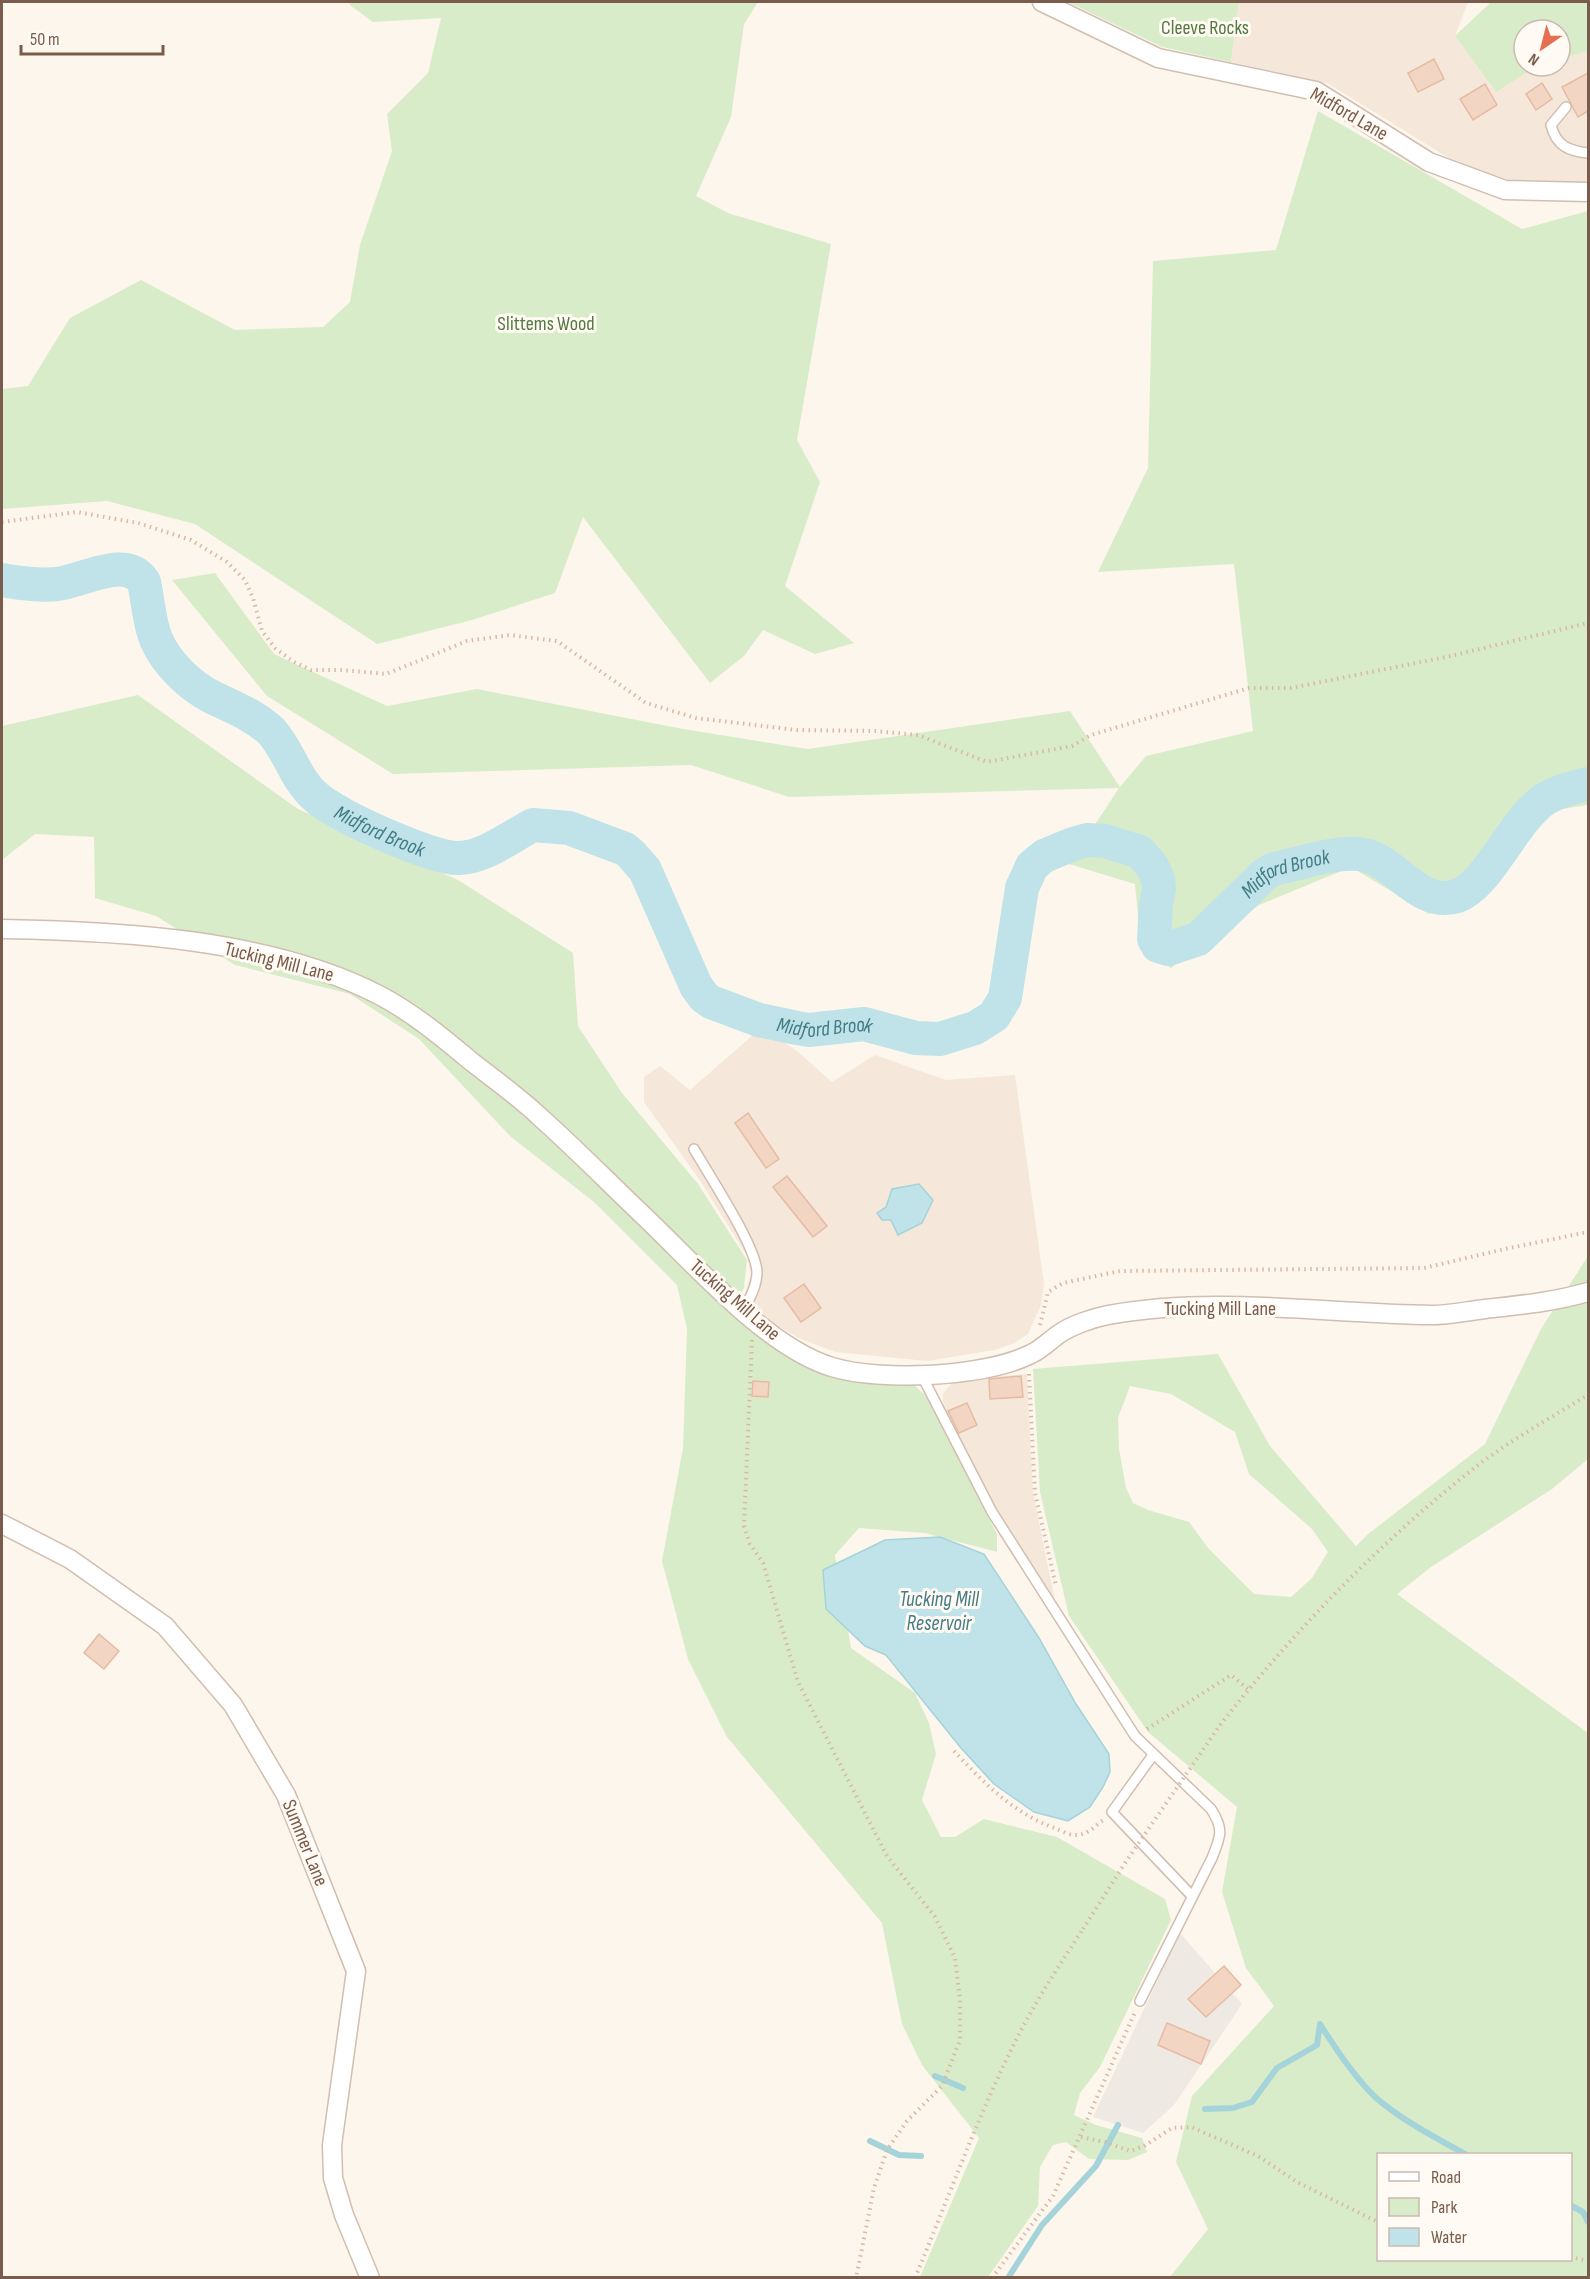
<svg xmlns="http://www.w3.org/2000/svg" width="1590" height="2279" font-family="'Sofia Sans Condensed',sans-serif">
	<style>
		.residential { fill: #f5e8da }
		.industrial { fill: #efe9e4 }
		.green { fill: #d8ecc9; fill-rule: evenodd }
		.water { fill: #bfe3e8; stroke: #a5d3da; stroke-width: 1.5 }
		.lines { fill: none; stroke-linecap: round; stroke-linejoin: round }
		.stream { stroke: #a5d3da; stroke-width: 6 }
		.river { stroke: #bfe3e8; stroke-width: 34 }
		.building { fill: #f3d5c3; stroke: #e6bba3; stroke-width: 1.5 }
		.lane-casing { stroke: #d1beb0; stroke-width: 12 }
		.street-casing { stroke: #d1beb0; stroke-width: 21 }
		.path { stroke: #d9b8a5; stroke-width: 4; stroke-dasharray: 1.5 4.5; stroke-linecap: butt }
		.lane { stroke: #fff; stroke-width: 9 }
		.street { stroke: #fff; stroke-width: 18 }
		.path-bridge { stroke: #d9b8a5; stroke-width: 4; stroke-dasharray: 1.5 4.5; stroke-linecap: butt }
		.labels { text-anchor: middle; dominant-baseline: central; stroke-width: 6; stroke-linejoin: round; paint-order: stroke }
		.park-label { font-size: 20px; fill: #537a41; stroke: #fffaf3 }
		.street-label { font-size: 20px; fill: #7a5c4d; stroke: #fffaf3 }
		.water-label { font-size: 21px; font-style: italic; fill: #437c86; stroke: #fffaf3 }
	</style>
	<rect width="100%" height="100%" fill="#fdf6ec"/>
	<g class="residential">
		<path d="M1239,2H1468L1455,36L1496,92L1532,67L1560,66V59L1588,51V185L1557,181L1506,180L1452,160L1327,83L1231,62Z"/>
		<path d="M754,1034L779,1039L797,1051L832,1082L875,1055L946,1080L1015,1075L1044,1284L1041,1305L1028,1334L1015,1343L995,1350L927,1361L835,1352L799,1338L761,1316L743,1301L751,1274L747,1256L701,1182L644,1102V1077L660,1066L690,1090Z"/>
		<path d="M1027,1374L1033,1492L1056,1606L998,1511L957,1436L943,1401V1393L955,1380Z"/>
	</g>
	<path class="industrial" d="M1180,1933L1242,2004L1174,2105L1143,2133L1093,2117Z"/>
	<g class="green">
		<path d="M348,2H758L744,24L731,117L696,196L728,213L831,244L797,440L820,482L785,586L854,643L815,654L763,630L744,656L710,683L583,517L555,593L472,620L377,644L195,524L107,501L2,509V389L28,386L70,318L141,280L235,330L323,327L350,302L360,245L392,151L387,114L428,73L441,18L373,22L351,6Z"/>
		<path d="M1068,2H1239L1231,62L1162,47Z"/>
		<path d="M1491,2H1588V51L1560,59V30H1524V66H1537L1496,92L1455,36Z"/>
		<path d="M1318,111L1522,229L1588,211V805L1555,810L1479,894L1429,914L1351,867L1259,905L1171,968L1141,949L1135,884L1069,864L1119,788L789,797L691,765L393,774L267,696L172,580L215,573L274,654L387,706L477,689L683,729L808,749L1070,711L1120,787L1146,756L1253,731L1234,564L1098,572L1148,468L1153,261L1276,250Z"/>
		<path d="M138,695L298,809L458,880L573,953L578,1026L622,1093L698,1184L747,1260L744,1288L733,1309L783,1347L912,1383L927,1397L997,1534V1552L925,1533L859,1528L835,1555L851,1648L915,1693L929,1723L936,1754L922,1800L941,1837H955L984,1819L1057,1837L1165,1899L1171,1920L1100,2067L1080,2093L1074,2115L1096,2125L1142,2138L1147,2152L1128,2160L1089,2159L1066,2142L1053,2145L1040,2167L1038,2206L988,2277H920L979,2138L922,2065L902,2024L882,1923L727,1737L688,1659L662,1561L683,1448L687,1329L677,1285L594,1202L510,1136L419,1039L350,994L235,965L156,916L95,898L94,837L35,834L2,860V726Z"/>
		<path d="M1588,1256V1459L1552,1489L1431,1567L1397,1594L1588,1733V2277H1170L1208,2229L1176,2162L1192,2096L1274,2006L1246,1968L1222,1892L1237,1807L1148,1732L1069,1616L1040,1492L1033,1369L1218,1354L1270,1446L1356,1546L1368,1534L1485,1444L1541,1329ZM1130,1386L1171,1394L1235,1432L1249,1474L1312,1529L1328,1552L1312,1578L1291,1597L1254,1594L1208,1548L1189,1522L1148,1510L1133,1503L1126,1488L1119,1449L1118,1418ZM1378,2154H1570V2260H1378Z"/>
	</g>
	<g class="water">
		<path d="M919,1184L933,1200L922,1223L898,1235L891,1220H882L877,1213L886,1207L892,1189Z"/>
		<path d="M940,1537L984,1554L1039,1638L1076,1704L1109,1754L1110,1772L1103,1787L1090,1807L1068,1821L1034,1812L994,1784L961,1748L886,1655L865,1646L826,1609L823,1570L885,1540Z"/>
	</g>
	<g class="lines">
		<g class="stream">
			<path d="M935,2076L963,2088"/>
			<path d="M1205,2109L1233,2108L1252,2102L1277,2068L1317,2045L1320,2024C1336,2049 1353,2075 1374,2096C1398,2118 1436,2138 1465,2154"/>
			<path d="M870,2141L899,2155L921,2156"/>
			<path d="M1570,2205L1583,2212L1588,2222"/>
			<path d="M1008,2278L1042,2225L1096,2166L1118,2125"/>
		</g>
		<path class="river" id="s1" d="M2,580C20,583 39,586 57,584C84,581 126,554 144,582C148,600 149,622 156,639C166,663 190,686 212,697C232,707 254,715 271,731C289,750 295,780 317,798C338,816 432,859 459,858C485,857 510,837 533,825L569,828L625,849L631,854L645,870L696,986L704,997L711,1002L759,1020L797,1028L809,1030L864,1024L916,1038L940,1039L975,1028L994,1016L1005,998L1022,888L1032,866L1044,856L1073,844L1087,840L1105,841L1140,852L1152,866L1158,879L1159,889L1156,904L1154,939L1158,946L1168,949L1198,939L1265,874L1274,869C1300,864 1343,848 1368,856C1398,865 1421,908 1457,896C1488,886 1514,819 1545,799C1558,791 1574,787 1588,784"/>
	</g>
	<g class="building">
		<path d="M1434,59L1444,79L1418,92L1408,73Z"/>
		<path d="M1588,73V111L1578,117L1562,87Z"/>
		<path d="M1542,83L1552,99L1536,110L1526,94Z"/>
		<path d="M1485,84L1497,105L1473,120L1460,99Z"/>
		<path d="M748,1113L779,1159L766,1168L735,1123Z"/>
		<path d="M787,1176L827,1226L813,1237L773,1187Z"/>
		<path d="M804,1284L821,1308L801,1322L784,1298Z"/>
		<path d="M1021,1376L1023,1397L990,1399L989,1379Z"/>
		<path d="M753,1381L769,1382L768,1397L752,1396Z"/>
		<path d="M967,1403L977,1425L959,1433L948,1411Z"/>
		<path d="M99,1634L119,1651L104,1669L84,1653Z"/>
		<path d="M1224,1966L1241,1985L1206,2017L1188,1999Z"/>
		<path d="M1167,2023L1210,2041L1201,2064L1158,2045Z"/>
	</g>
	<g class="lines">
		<g class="lane-casing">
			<g id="lane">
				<path d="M1566,107L1551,125C1556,146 1569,151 1588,153"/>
				<path d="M694,1149C709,1175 756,1246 757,1272C757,1286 749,1300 743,1311"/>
				<path d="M922,1376L992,1512L1135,1736L1211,1809C1224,1829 1221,1836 1212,1858L1140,2001"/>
				<path d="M1153,1755L1112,1812L1192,1896"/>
			</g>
		</g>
		<g class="street-casing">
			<g id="street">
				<path d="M1042,2L1158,58L1316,91L1429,162L1505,190L1588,192"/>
				<path d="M2,929C122,931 270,939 379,995C412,1012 443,1038 472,1062C495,1080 519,1097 540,1117C577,1150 612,1186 648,1220C697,1267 768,1348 832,1367C881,1382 985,1377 1031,1354C1042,1349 1049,1341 1059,1334C1072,1325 1093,1318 1108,1315C1215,1295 1325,1314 1432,1315C1450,1315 1467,1311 1485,1309C1520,1305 1554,1302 1588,1292"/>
				<path d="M2,1524L70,1559L165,1626L233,1705L286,1795L356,1971L332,2145L333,2178L344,2215L370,2278"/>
			</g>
		</g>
		<g class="path">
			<path d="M2,522L77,512L138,523L191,540L227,562L245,580L253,598L262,631L275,648L294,662L311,670H342L386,674L467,641L510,635L557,641L646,703L696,718L797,730L875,731L918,735L987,762L1072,746L1091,735L1249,688H1291L1446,657L1588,623"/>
			<path d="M1040,1325L1048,1292L1063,1283L1120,1271L1424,1268L1505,1249L1588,1232"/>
			<path d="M752,1340L744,1526L750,1544L763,1563L798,1682L887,1856L935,1917L955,1958L960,2000V2040L942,2086L907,2121L887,2150L874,2188L856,2278"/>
			<path d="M1029,1374L1035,1493L1056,1586"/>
			<path d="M1220,1725C1295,1630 1379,1543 1473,1469C1509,1441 1550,1418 1588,1395"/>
			<path d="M1147,1729L1231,1675L1248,1689"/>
			<path d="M954,1751C984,1783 1014,1814 1057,1829C1062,1831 1069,1835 1074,1835C1086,1836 1094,1827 1103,1820"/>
			<path d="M1081,2137L1105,2142L1130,2151L1144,2146L1172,2128L1191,2127L1258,2156L1297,2182L1378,2222"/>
			<path d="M1570,2257L1588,2261"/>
			<path d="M915,2278C948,2199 977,2118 1015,2042C1035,2002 1059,1966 1083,1929"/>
			<path d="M992,2278L1053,2196L1135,2012"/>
		</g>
		<use href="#lane" class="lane"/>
		<use href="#street" class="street"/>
		<path class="path-bridge" d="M1083,1929L1125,1863L1220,1725"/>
	</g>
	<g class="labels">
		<g class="park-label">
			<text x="1205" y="28">Cleeve Rocks</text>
			<text x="546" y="324">Slittems Wood</text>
		</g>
		<g class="street-label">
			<text transform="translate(1349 114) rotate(30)">Midford Lane</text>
			<text transform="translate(279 962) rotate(14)">Tucking Mill Lane</text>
			<text transform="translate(735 1300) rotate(41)">Tucking Mill Lane</text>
			<text x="1220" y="1309">Tucking Mill Lane</text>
			<text transform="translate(305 1843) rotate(68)">Summer Lane</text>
		</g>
		<g class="water-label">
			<text stroke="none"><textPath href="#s1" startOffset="510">Midford Brook</textPath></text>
			<text stroke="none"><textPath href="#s1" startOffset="1773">Midford Brook</textPath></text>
			<text stroke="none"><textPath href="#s1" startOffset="1068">Midford Brook</textPath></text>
			<text x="939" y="1599">Tucking Mill<tspan x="939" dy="24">Reservoir</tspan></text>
		</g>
	</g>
	<rect width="1590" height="2279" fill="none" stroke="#7a5c4d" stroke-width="6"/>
	<rect x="1377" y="2153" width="195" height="108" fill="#fffaf3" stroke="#cabbb1" stroke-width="1.5"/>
	<rect x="1389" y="2172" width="30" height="9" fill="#ffffff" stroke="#cabbb1" stroke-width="1.5"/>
	<text x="1431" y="2183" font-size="18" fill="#7a5c4d">Road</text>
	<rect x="1389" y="2198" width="30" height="18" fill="#d8ecc9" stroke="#cabbb1" stroke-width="1.5"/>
	<text x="1431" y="2213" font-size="18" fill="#7a5c4d">Park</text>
	<rect x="1389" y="2228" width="30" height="18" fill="#bfe3e8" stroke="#cabbb1" stroke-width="1.5"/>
	<text x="1431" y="2243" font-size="18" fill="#7a5c4d">Water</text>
	<g transform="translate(1542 48) rotate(215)"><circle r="28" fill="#fffaf3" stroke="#cabbb1" stroke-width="1.5"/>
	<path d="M0-4.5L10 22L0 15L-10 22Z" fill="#e76f51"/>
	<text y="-9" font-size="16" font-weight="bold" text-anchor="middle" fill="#7a5c4d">N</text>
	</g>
	<path d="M21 45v9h142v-9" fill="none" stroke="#7a5c4d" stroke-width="3"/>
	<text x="30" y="45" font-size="18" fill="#7a5c4d" stroke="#fffaf3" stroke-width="4.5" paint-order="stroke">50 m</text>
</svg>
